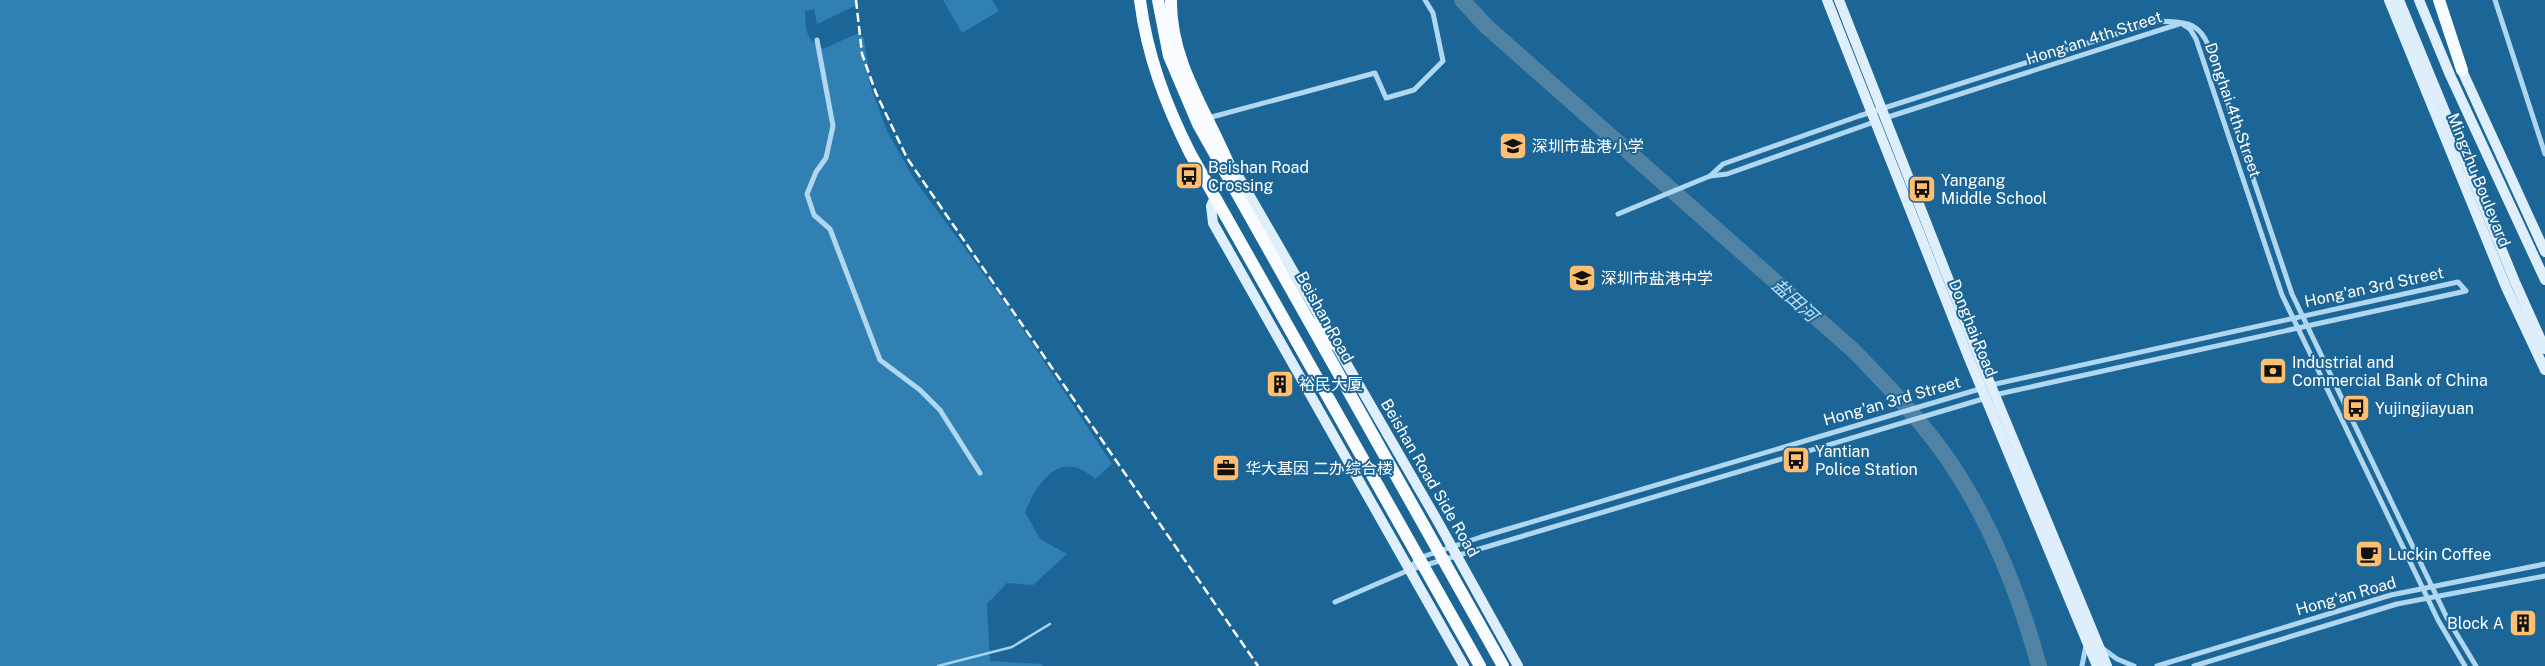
<svg xmlns="http://www.w3.org/2000/svg" width="2545" height="666" font-family="'Public Sans','Noto Sans SC',sans-serif">
	<style>
		.green { fill: #3080b4 }
		.lines { fill: none; stroke-linecap: round; stroke-linejoin: round }
		.stream { stroke: #a3d4f2; stroke-width: 2.5 }
		.river { stroke: #5082a4; stroke-width: 16 }
		.street { stroke: #b0d7f0; stroke-width: 5 }
		.secondary { stroke: #deeffb; stroke-width: 10 }
		.primary { stroke: #f9fcff; stroke-width: 12 }
		.rail { stroke: #fff; stroke-width: 2.5; stroke-dasharray: 9 4; stroke-linecap: butt }
		.labels { text-anchor: middle; dominant-baseline: central; stroke-width: 4; stroke-linejoin: round; paint-order: stroke }
		.street-label { font-size: 16px; fill: #fff; stroke: #1c6597 }
		.poi-label { font-size: 16px; fill: #fff; stroke: #1c6597; text-anchor: start }
		.water-label { font-size: 18px; font-style: italic; fill: #bce0f6; stroke: #1c6597 }
	</style>
	<rect width="100%" height="100%" fill="#1c6597"/>
	<g class="green">
		<path d="M0,0H855V6L817,24L814,9L805,11C806,30 805,39 823,49L858,33L864,38L870,85L887,131L914,179L1010,310L1112,464L1095,479C1062,448 1038,480 1025,512L1040,539L1067,554L1033,585L1007,583L987,604L990,661L1041,664L1043,666H0Z"/>
		<path d="M943,0H992L999,11L962,33Z"/>
	</g>
	<g class="lines">
		<path class="stream" d="M938,666L1012,647L1050,624"/>
		<path class="river" d="M1462,0L1486,26L1854,351C1884,382 1914,413 1940,448C1987,512 2018,590 2039,666"/>
		<g class="street">
			<path d="M2495,0L2545,154"/>
			<path d="M2182,24L2190,29L2196,39L2282,295L2438,620L2465,666"/>
			<path d="M817,40L833,126L826,158L816,172L807,194L814,215L830,229L880,360L920,390L940,410L980,473"/>
			<path d="M1208,118L1375,73L1386,98L1414,90L1443,61L1433,13L1425,0"/>
			<path d="M1885,118L2179,24"/>
			<path d="M1710,176L1723,164L1859,116L2157,21C2183,23 2198,19 2209,47L2292,294L2447,618L2476,666"/>
			<path d="M1618,214L1710,176L1727,174L1877,121"/>
			<path d="M1991,385L2458,282L2466,291L1994,395"/>
			<path d="M1409,569L1419,558L1481,537L1983,388"/>
			<path d="M1335,602L1409,570L1986,398"/>
			<path d="M2102,648L2117,659L2134,666"/>
			<path d="M2082,666L2086,645"/>
			<path d="M2157,666L2391,595L2545,564"/>
			<path d="M2194,666L2397,604L2545,576"/>
		</g>
		<g class="secondary">
			<path d="M1827,0L1968,356L2097,666"/>
			<path d="M1839,0L1975,347L2107,666"/>
			<path d="M2389,0L2506,287L2545,370"/>
			<path d="M2399,0L2515,282L2545,349"/>
			<path d="M2419,0L2450,75L2545,280"/>
			<path d="M2459,64L2545,252"/>
			<path d="M1233,167L1437,520L1518,666"/>
			<path d="M1215,197L1211,206L1213,223L1464,666"/>
		</g>
		<g class="primary">
			<path d="M1140,0C1147,55 1165,103 1190,153L1480,666"/>
			<path d="M1158,0L1169,56L1198,124L1503,666"/>
			<path d="M1171,0C1170,65 1211,117 1233,175"/>
			<path d="M2439,0L2462,70"/>
			<path d="M1314,324L1336,345"/>
		</g>
		<path class="rail" d="M856,0L862,54L876,93L907,158L1258,666"/>
	</g>
	<defs>
		<g id="school-square" transform="scale(1.4375)"><rect x="-9" y="-9" width="18" height="18" rx="4" fill="#ffbf6f" stroke="#1c6597"/><path d="M0-5L7-2L0 1L-7-2ZM-4 1L0 2.5L4 1V4Q0 6-4 4Z" fill="#111"/></g>
		<g id="bus-square" transform="scale(1.4375)"><rect x="-9" y="-9" width="18" height="18" rx="4" fill="#ffbf6f" stroke="#1c6597"/><path d="M-5-6H5V4H4V6H2V4H-2V6H-4V4H-5ZM-3.5-4V0h7V-4ZM-3.5 1.2v1.5H-2V1.2ZM2 1.2v1.5H3.5V1.2Z" fill="#111"/></g>
		<g id="bank-square" transform="scale(1.4375)"><rect x="-9" y="-9" width="18" height="18" rx="4" fill="#ffbf6f" stroke="#1c6597"/><path d="M-6-4H6V4H-6ZM0-2.3a2.3 2.3 0 1 0 0 4.6a2.3 2.3 0 1 0 0-4.6Z" fill="#111"/></g>
		<g id="building-square" transform="scale(1.4375)"><rect x="-9" y="-9" width="18" height="18" rx="4" fill="#ffbf6f" stroke="#1c6597"/><path d="M-4-6H4V6H1V3H-1V6H-4ZM-2.5-4.3h1.7v1.8h-1.7ZM.8-4.3h1.7v1.8H.8ZM-2.5-1h1.7V.8h-1.7ZM.8-1h1.7V.8H.8Z" fill="#111"/></g>
		<g id="office-square" transform="scale(1.4375)"><rect x="-9" y="-9" width="18" height="18" rx="4" fill="#ffbf6f" stroke="#1c6597"/><path d="M-6-3h4V-5.5h4V-3h4V5H-6ZM-1-4.5V-3h2v-1.5ZM-6 0V1H6V0Z" fill="#111"/></g>
		<g id="cafe-square" transform="scale(1.4375)"><rect x="-9" y="-9" width="18" height="18" rx="4" fill="#ffbf6f" stroke="#1c6597"/><path d="M-5.5-4.5H6V0H3Q3 3.5 0 3.5H-2.5Q-5.5 3.5-5.5 0ZM3-3.2v2h1.7v-2ZM-6 4.5H4V6H-6Z" fill="#111"/></g>
	</defs>
	<g fill-rule="evenodd">
		<use href="#school-square" x="1513" y="146"/>
		<use href="#bus-square" x="1189" y="176"/>
		<use href="#bus-square" x="1922" y="189"/>
		<use href="#school-square" x="1582" y="278"/>
		<use href="#bank-square" x="2273" y="371"/>
		<use href="#building-square" x="1280" y="384"/>
		<use href="#bus-square" x="2356" y="408"/>
		<use href="#bus-square" x="1796" y="460"/>
		<use href="#office-square" x="1226" y="468"/>
		<use href="#cafe-square" x="2369" y="554"/>
		<use href="#building-square" x="2523" y="623"/>
	</g>
	<g class="labels">
		<g class="street-label">
			<text transform="translate(2094 38) rotate(-18)">Hong'an 4th Street</text>
			<text transform="translate(2233 110) rotate(71)">Donghai 4th Street</text>
			<text transform="translate(2479 180) rotate(68)">Mingzhu Boulevard</text>
			<text transform="translate(2374 287) rotate(-12)">Hong'an 3rd Street</text>
			<text transform="translate(1325 317) rotate(61)">Beishan Road</text>
			<text transform="translate(1973 328) rotate(68)">Donghai Road</text>
			<text transform="translate(1892 401) rotate(-16)">Hong'an 3rd Street</text>
			<text transform="translate(1430 478) rotate(60)">Beishan Road Side Road</text>
			<text transform="translate(2346 596) rotate(-16)">Hong'an Road</text>
		</g>
		<g class="poi-label">
			<text x="1532" y="146">深圳市盐港小学</text>
			<text x="1208" y="167">Beishan Road<tspan x="1208" dy="18">Crossing</tspan></text>
			<text x="1941" y="180">Yangang<tspan x="1941" dy="18">Middle School</tspan></text>
			<text x="1601" y="278">深圳市盐港中学</text>
			<text x="2292" y="362">Industrial and<tspan x="2292" dy="18">Commercial Bank of China</tspan></text>
			<text x="1299" y="384">裕民大厦</text>
			<text x="2375" y="408">Yujingjiayuan</text>
			<text x="1815" y="451">Yantian<tspan x="1815" dy="18">Police Station</tspan></text>
			<text x="1245" y="468">华大基因 二办综合楼</text>
			<text x="2388" y="554">Luckin Coffee</text>
			<text x="2504" y="623" text-anchor="end">Block A</text>
		</g>
		<g class="water-label">
			<text transform="translate(1795 300) rotate(42)">盐田河</text>
		</g>
	</g>
</svg>
